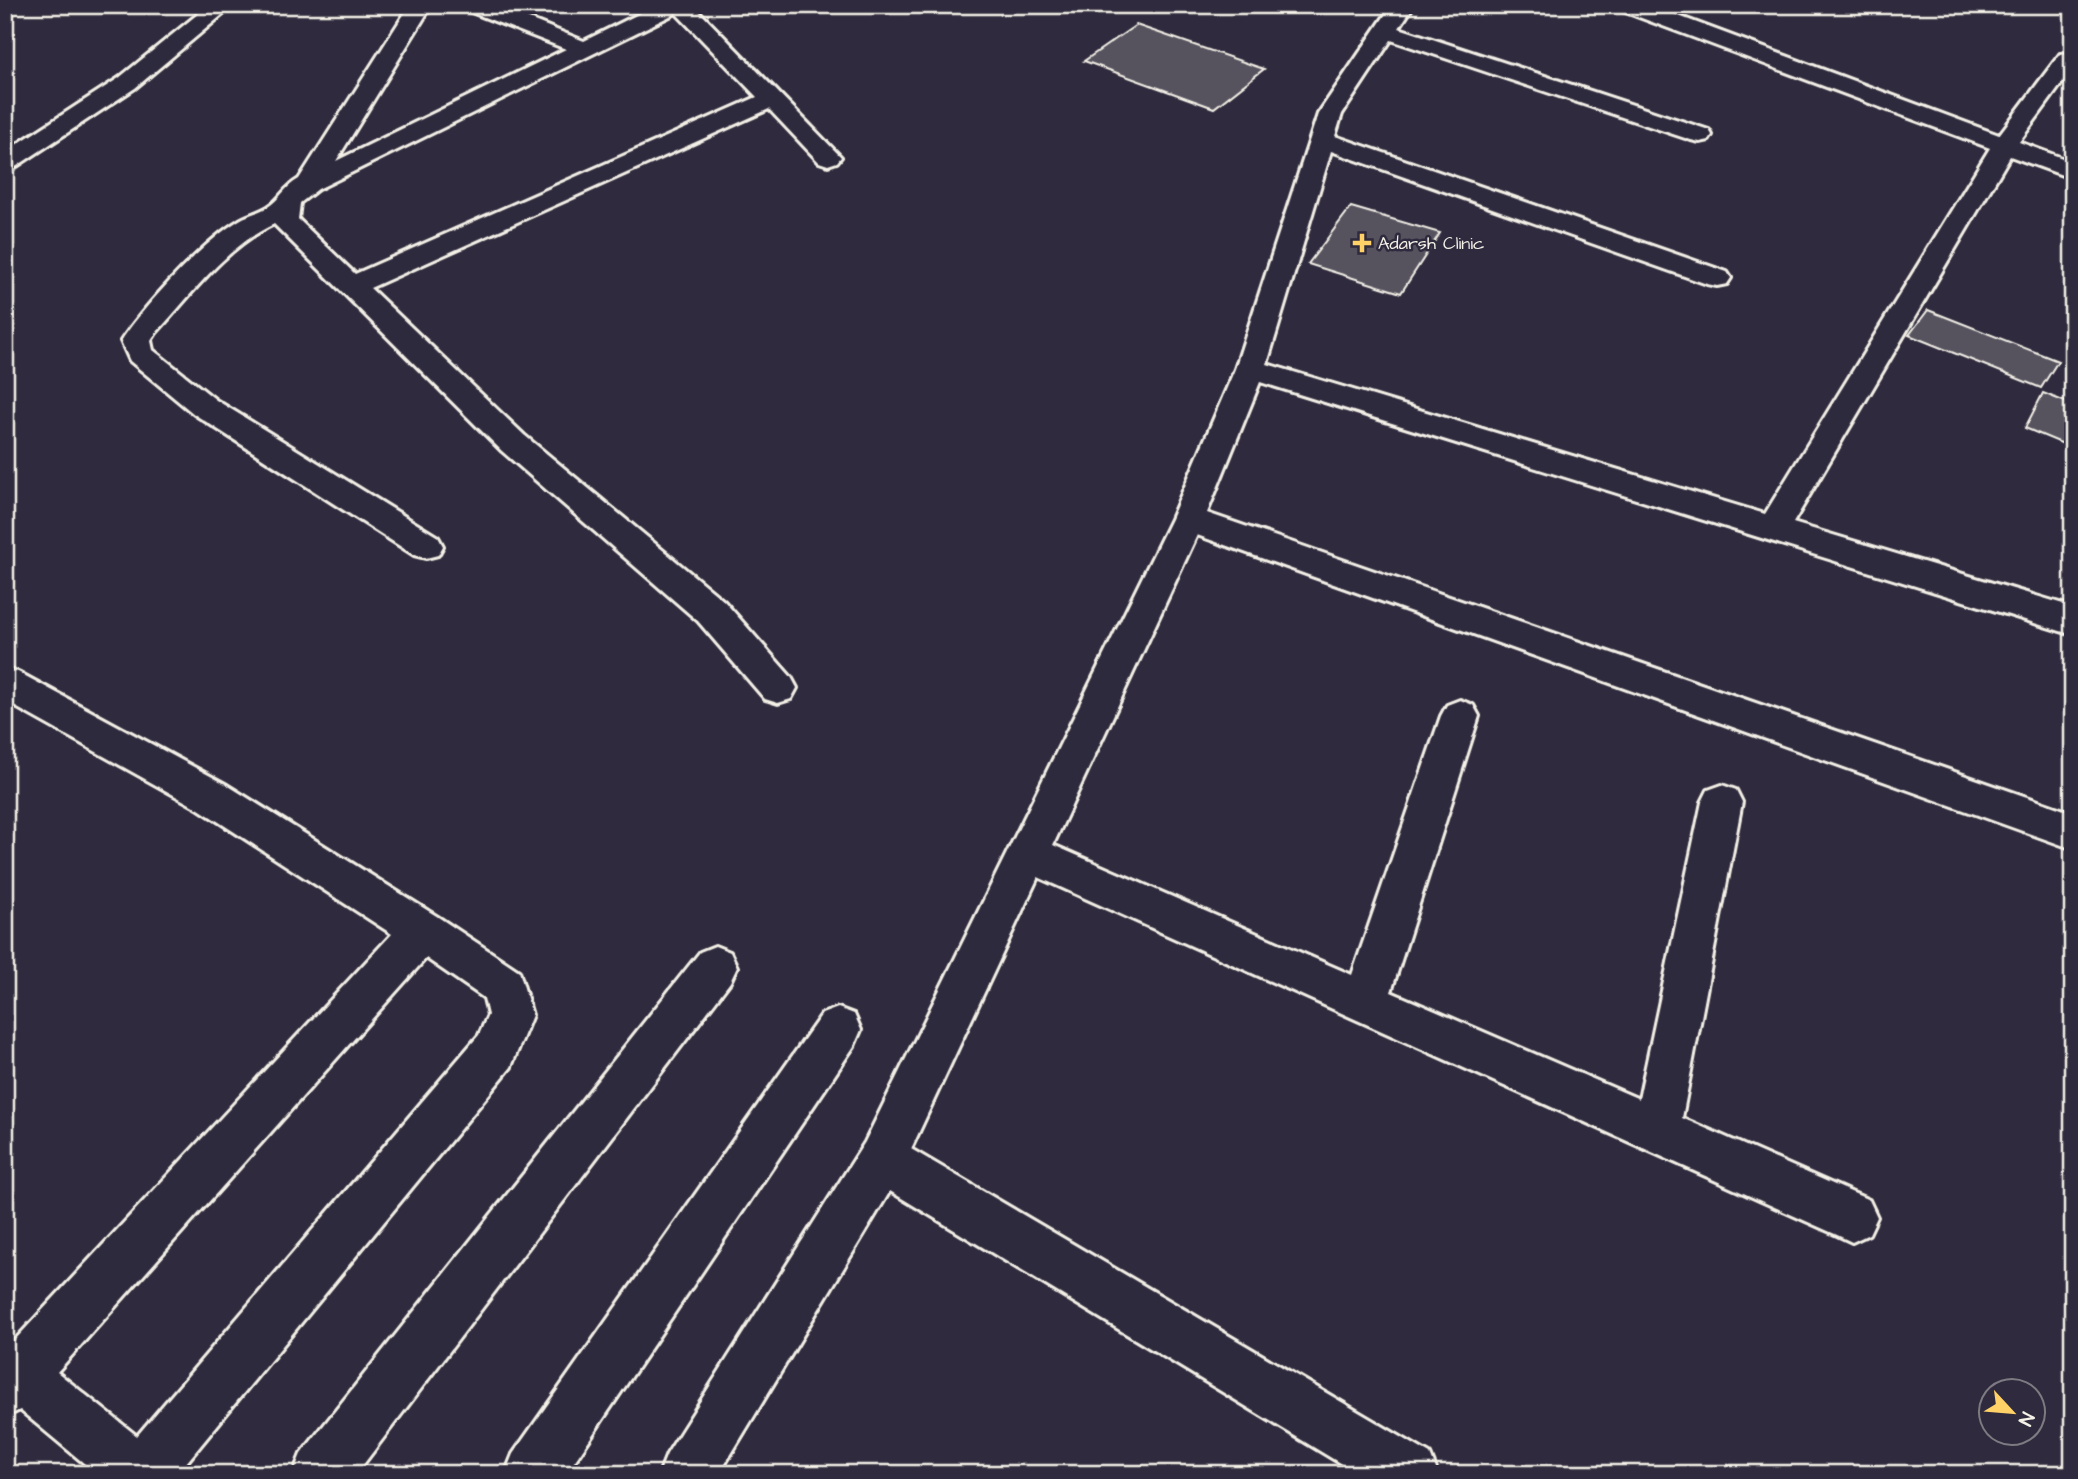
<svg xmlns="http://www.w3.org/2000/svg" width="2078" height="1479" font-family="'Architects Daughter',sans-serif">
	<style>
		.building { fill: #56525f; stroke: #f4f1e8; stroke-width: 2 }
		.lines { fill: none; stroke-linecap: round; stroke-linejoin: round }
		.minor-casing { stroke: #f4f1e8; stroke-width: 6 }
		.minor { fill: #2f2a3d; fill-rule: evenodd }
		.poi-dot { fill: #ffd166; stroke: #2f2a3d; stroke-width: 2.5 }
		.labels { text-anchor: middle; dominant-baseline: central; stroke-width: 5; stroke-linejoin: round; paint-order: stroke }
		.far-poi-label { font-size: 18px; fill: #f4f1e8; stroke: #2f2a3d; text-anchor: start }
	</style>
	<rect width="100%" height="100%" fill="#2f2a3d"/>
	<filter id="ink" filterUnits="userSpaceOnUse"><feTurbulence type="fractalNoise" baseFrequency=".0143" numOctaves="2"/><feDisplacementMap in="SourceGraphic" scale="14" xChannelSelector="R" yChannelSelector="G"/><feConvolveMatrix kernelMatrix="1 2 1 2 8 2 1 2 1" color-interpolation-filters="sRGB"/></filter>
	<g filter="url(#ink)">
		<g class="building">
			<path d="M1136,25L1264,69L1214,108L1084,61Z"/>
			<path d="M1351,207L1440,233L1401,293L1308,264Z"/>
			<path d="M1928,310L2058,361L2041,388L1909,335Z"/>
			<path d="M2043,393L2073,405V448L2025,428Z"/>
		</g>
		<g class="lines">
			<g class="minor-casing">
				<g id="minor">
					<path d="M209,5H234L135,88L14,168L5,171V152L119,78Z"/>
					<path d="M410,5H432L336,161L566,49L466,10L463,5H494L584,41L657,5H693L841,157L837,162L828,165L819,162L769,109L370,288L524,435L724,601L791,677L797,688L791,699L778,703L765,699L698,621L502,451L274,224C225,247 192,294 156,333L151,341L153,350L216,400L438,537L443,546L438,555L426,558L414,555L194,414L130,361L121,341C145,305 202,243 238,221C248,214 263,212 272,204C282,196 284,188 299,179ZM676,13L757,97L355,274L298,219L300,203L318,189Z"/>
					<path d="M1392,5H1414L1399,28L1709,130L1712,135L1709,140L1700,142L1691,140L1391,40L1342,114L1335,136L1727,272L1731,278L1727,284L1717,286L1707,284L1331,151L1267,364L1765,514L1990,148L1620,10L1617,5H1649L1999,135L2060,54L2073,53V68L2019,142L2073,162V179L2010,156L1793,523L2073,607V635L1260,382L1207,513L2073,813V849L1197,535L1053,845L1352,975L1441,716L1447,705L1460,700L1473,705L1479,716L1391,992L1639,1099L1702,802L1708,790L1722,785L1736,790L1742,802L1682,1118L1869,1200L1877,1217L1869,1234L1852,1242L1835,1234L1038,877L911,1149L1430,1454L1438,1474H1358L890,1191L719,1474H659L667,1454L865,1142L1171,519L1235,369L1318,114Z"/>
					<path d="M5,668L18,672L227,785L438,917L519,971L532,1015L511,1067L177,1474H97L20,1410L5,1417V1338L14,1341L392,934L199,809L5,701ZM426,958L484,998L488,1015L479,1035L137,1436L57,1372Z"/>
					<path d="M715,946L730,952L737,967L730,982L356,1474H293L301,1454L700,952Z"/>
					<path d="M838,1008L854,1014L861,1030L854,1046L566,1474H505L513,1454L822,1014Z"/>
				</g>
			</g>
			<use href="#minor" class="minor"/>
		</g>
	</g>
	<path class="poi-dot" d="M1358.5 232.5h7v7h7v7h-7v7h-7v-7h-7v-7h7z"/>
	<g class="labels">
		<g class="far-poi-label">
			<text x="1378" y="243">Adarsh Clinic</text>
		</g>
	</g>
	<rect width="2078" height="1479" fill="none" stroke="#2f2a3d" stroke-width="28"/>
	<rect x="14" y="14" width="2050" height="1451" fill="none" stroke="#f4f1e8" stroke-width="2.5" filter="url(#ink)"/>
	<g transform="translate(2012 1412) rotate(116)"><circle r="33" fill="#2f2a3d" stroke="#7e7a81" stroke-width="2"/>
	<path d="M0-5L12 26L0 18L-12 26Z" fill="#ffd166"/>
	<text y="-10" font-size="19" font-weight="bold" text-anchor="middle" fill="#f4f1e8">N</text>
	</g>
</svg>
